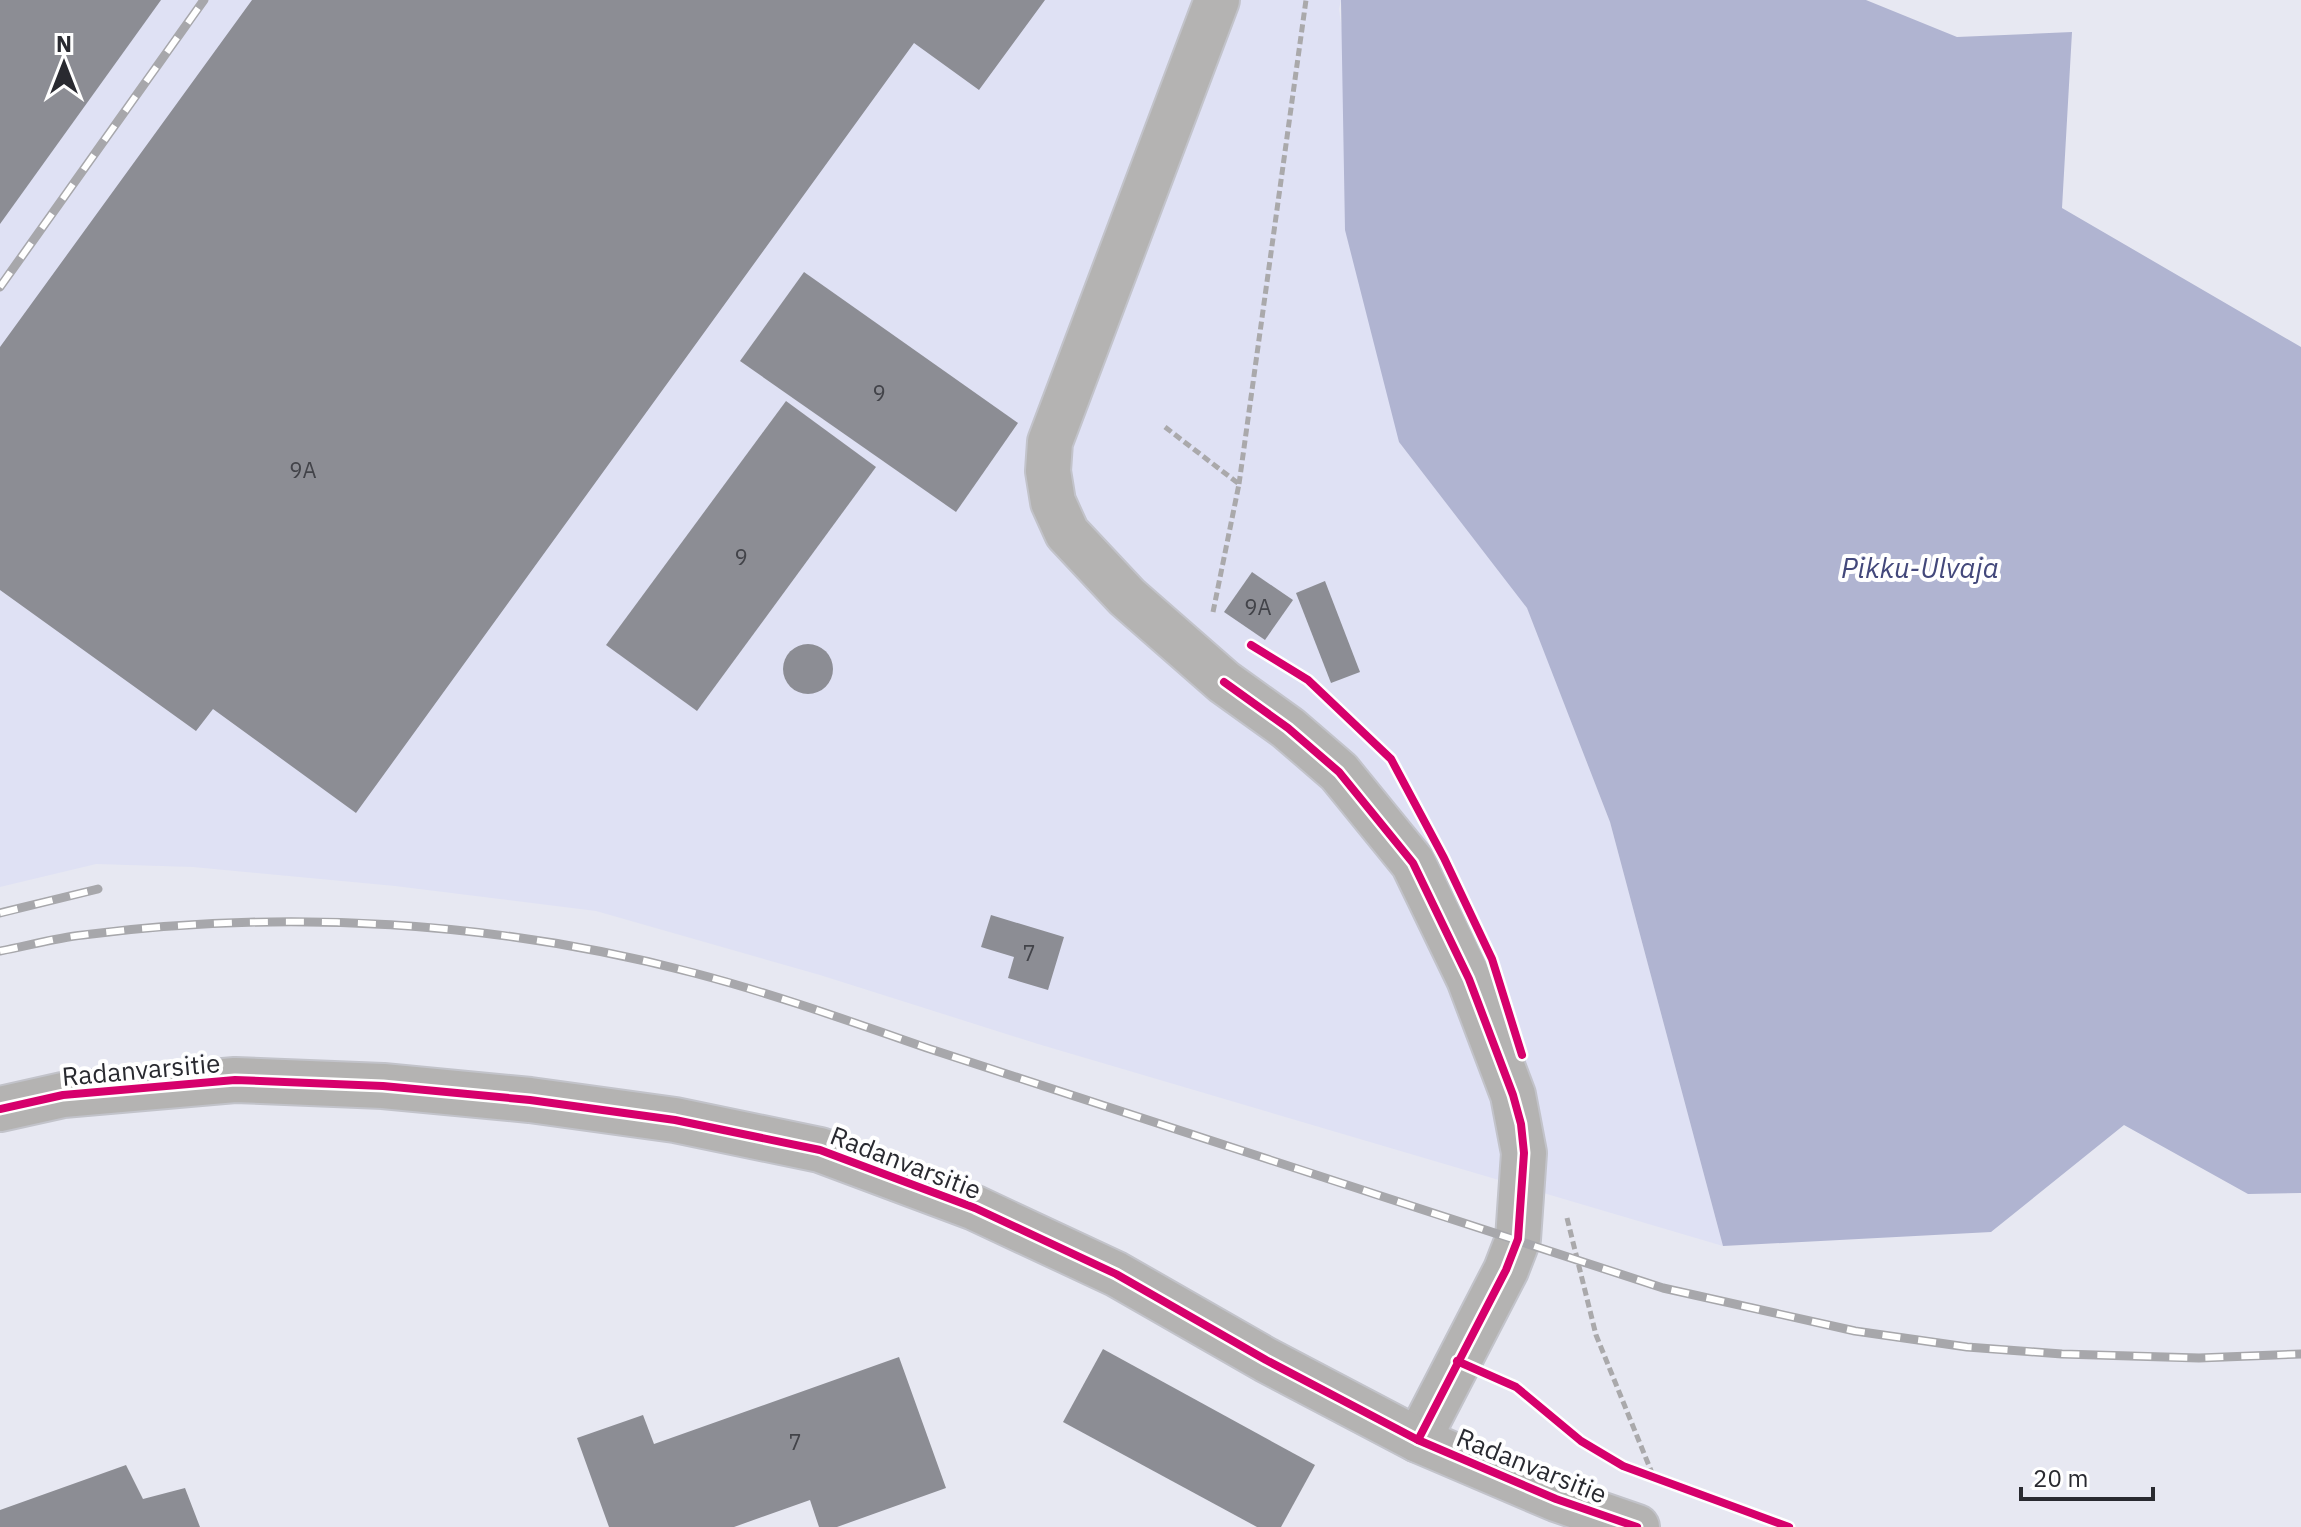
<svg xmlns="http://www.w3.org/2000/svg" width="2301" height="1527" font-family="'IBM Plex Sans',sans-serif">
	<style>
		.built { fill: #dfe1f4 }
		.water { fill: #b0b4d1 }
		.building { fill: #8c8d94 }
		.lines { fill: none; stroke-linecap: round; stroke-linejoin: round }
		.minor-casing { stroke: #c2c3ca; stroke-width: 48 }
		.path { stroke: #aaa9ab; stroke-width: 5; stroke-dasharray: 8 4; stroke-linecap: butt }
		.minor { stroke: #b4b3b2; stroke-width: 44 }
		.rail-casing { stroke: #a7a7ab; stroke-width: 9 }
		.rail { stroke: #fff; stroke-width: 6; stroke-dasharray: 18; stroke-linecap: butt }
		.cycleway-casing { stroke: #fff; stroke-width: 13 }
		.cycleway { stroke: #d6006c; stroke-width: 8 }
		.labels { text-anchor: middle; dominant-baseline: central; stroke-width: 8; stroke-linejoin: round; paint-order: stroke }
		.number-label { font-size: 22px; fill: #424349 }
		.street-label { font-size: 26px; fill: #292a30; stroke: #fff }
		.water-label { font-size: 28px; font-style: italic; fill: #43487b; stroke: #fff }
	</style>
	<rect width="100%" height="100%" fill="#e7e8f2"/>
	<path class="built" d="M0,0H1341L1339,9L1399,442L1527,607L1610,822L1723,1246L1038,1044L820,975L596,911L395,886L193,867L96,864L0,887Z"/>
	<path class="water" d="M1341,0H1866L1957,37L2072,32L2062,208L2301,347V1193L2248,1194L2124,1125L1991,1232L1723,1246L1610,822L1527,608L1399,442L1345,230Z"/>
	<g class="building">
		<path d="M0,0H161L0,224Z"/>
		<path d="M252,0H1045L979,90L914,43L356,813L213,709L196,731L0,590V347Z"/>
		<path d="M804,272L1018,423L956,512L740,361Z"/>
		<path d="M786,401L876,467L697,711L606,645Z"/>
		<path d="M1252,572L1293,600L1265,640L1224,612Z"/>
		<path d="M1325,581L1360,672L1331,683L1296,593Z"/>
		<circle cx="808" cy="669" r="25"/>
		<path d="M991,915L1064,937L1048,990L1008,978L1014,957L981,947Z"/>
		<path d="M1103,1349L1315,1465L1281,1527H1257L1063,1422Z"/>
		<path d="M899,1357L946,1488L837,1527H819L810,1500L734,1527H609L577,1438L643,1415L654,1444Z"/>
		<path d="M126,1465L143,1499L185,1488L200,1527H0V1510Z"/>
	</g>
	<g class="lines">
		<g class="minor-casing">
			<g id="minor">
				<path d="M1217,0L1050,442L1048,471L1053,502L1067,533L1127,597L1224,682L1288,728L1339,772L1413,863L1469,979L1513,1095L1524,1153L1518,1239L1506,1270L1418,1440"/>
				<path d="M0,1109L63,1095L235,1080L383,1086L530,1100L675,1120L820,1150L975,1208L1116,1274L1266,1360L1418,1440L1556,1499L1637,1527"/>
			</g>
		</g>
		<g class="path">
			<path d="M1165,427L1239,484L1213,612"/>
			<path d="M1239,484L1306,0"/>
			<path d="M1567,1218L1596,1335L1654,1478"/>
		</g>
		<use href="#minor" class="minor"/>
		<g class="rail-casing">
			<g id="rail">
				<path d="M0,287L204,0"/>
				<path d="M0,913L98,889"/>
				<path d="M0,951C27,946 55,938 83,935C286,909 497,921 694,973C774,994 852,1022 930,1049L1663,1288L1855,1331L1967,1347L2062,1354L2199,1358L2301,1354"/>
			</g>
		</g>
		<use href="#rail" class="rail"/>
		<g class="cycleway-casing">
			<g id="cycleway">
				<path d="M1251,645L1308,680L1391,759L1444,858L1492,959L1522,1055"/>
				<path d="M1224,682L1288,728L1339,772L1413,863L1469,979L1513,1095L1521,1124L1524,1153L1518,1239L1506,1270L1418,1440"/>
				<path d="M0,1109L63,1095L235,1080L383,1086L530,1100L675,1120L820,1150L975,1208L1116,1274L1266,1360L1418,1440L1556,1499L1637,1527"/>
				<path d="M1457,1361L1516,1387L1581,1441L1623,1466L1789,1527"/>
			</g>
		</g>
		<use href="#cycleway" class="cycleway"/>
	</g>
	<g class="labels">
		<g class="number-label">
			<text x="879" y="392">9</text>
			<text x="303" y="469">9A</text>
			<text x="741" y="556">9</text>
			<text x="1258" y="606">9A</text>
			<text x="1029" y="952">7</text>
			<text x="795" y="1441">7</text>
		</g>
		<g class="street-label">
			<text transform="translate(141 1069) rotate(-5)">Radanvarsitie</text>
			<text transform="translate(906 1162) rotate(21)">Radanvarsitie</text>
			<text transform="translate(1532 1465) rotate(22)">Radanvarsitie</text>
		</g>
		<g class="water-label">
			<text x="1920" y="567">Pikku-Ulvaja</text>
		</g>
	</g>
	<g transform="translate(64 64)" stroke="#ffffff" stroke-width="6" paint-order="stroke">
	<path d="M0-6L14 30L0 20L-14 30Z" fill="#292a30"/>
	<text y="-12" font-size="22" font-weight="bold" text-anchor="middle" fill="#292a30">N</text>
	</g>
	<path d="M2021 1487v12h132v-12" fill="none" stroke="#292a30" stroke-width="4"/>
	<text x="2033" y="1487" font-size="24" fill="#292a30" stroke="#ffffff" stroke-width="6" paint-order="stroke">20 m</text>
</svg>
